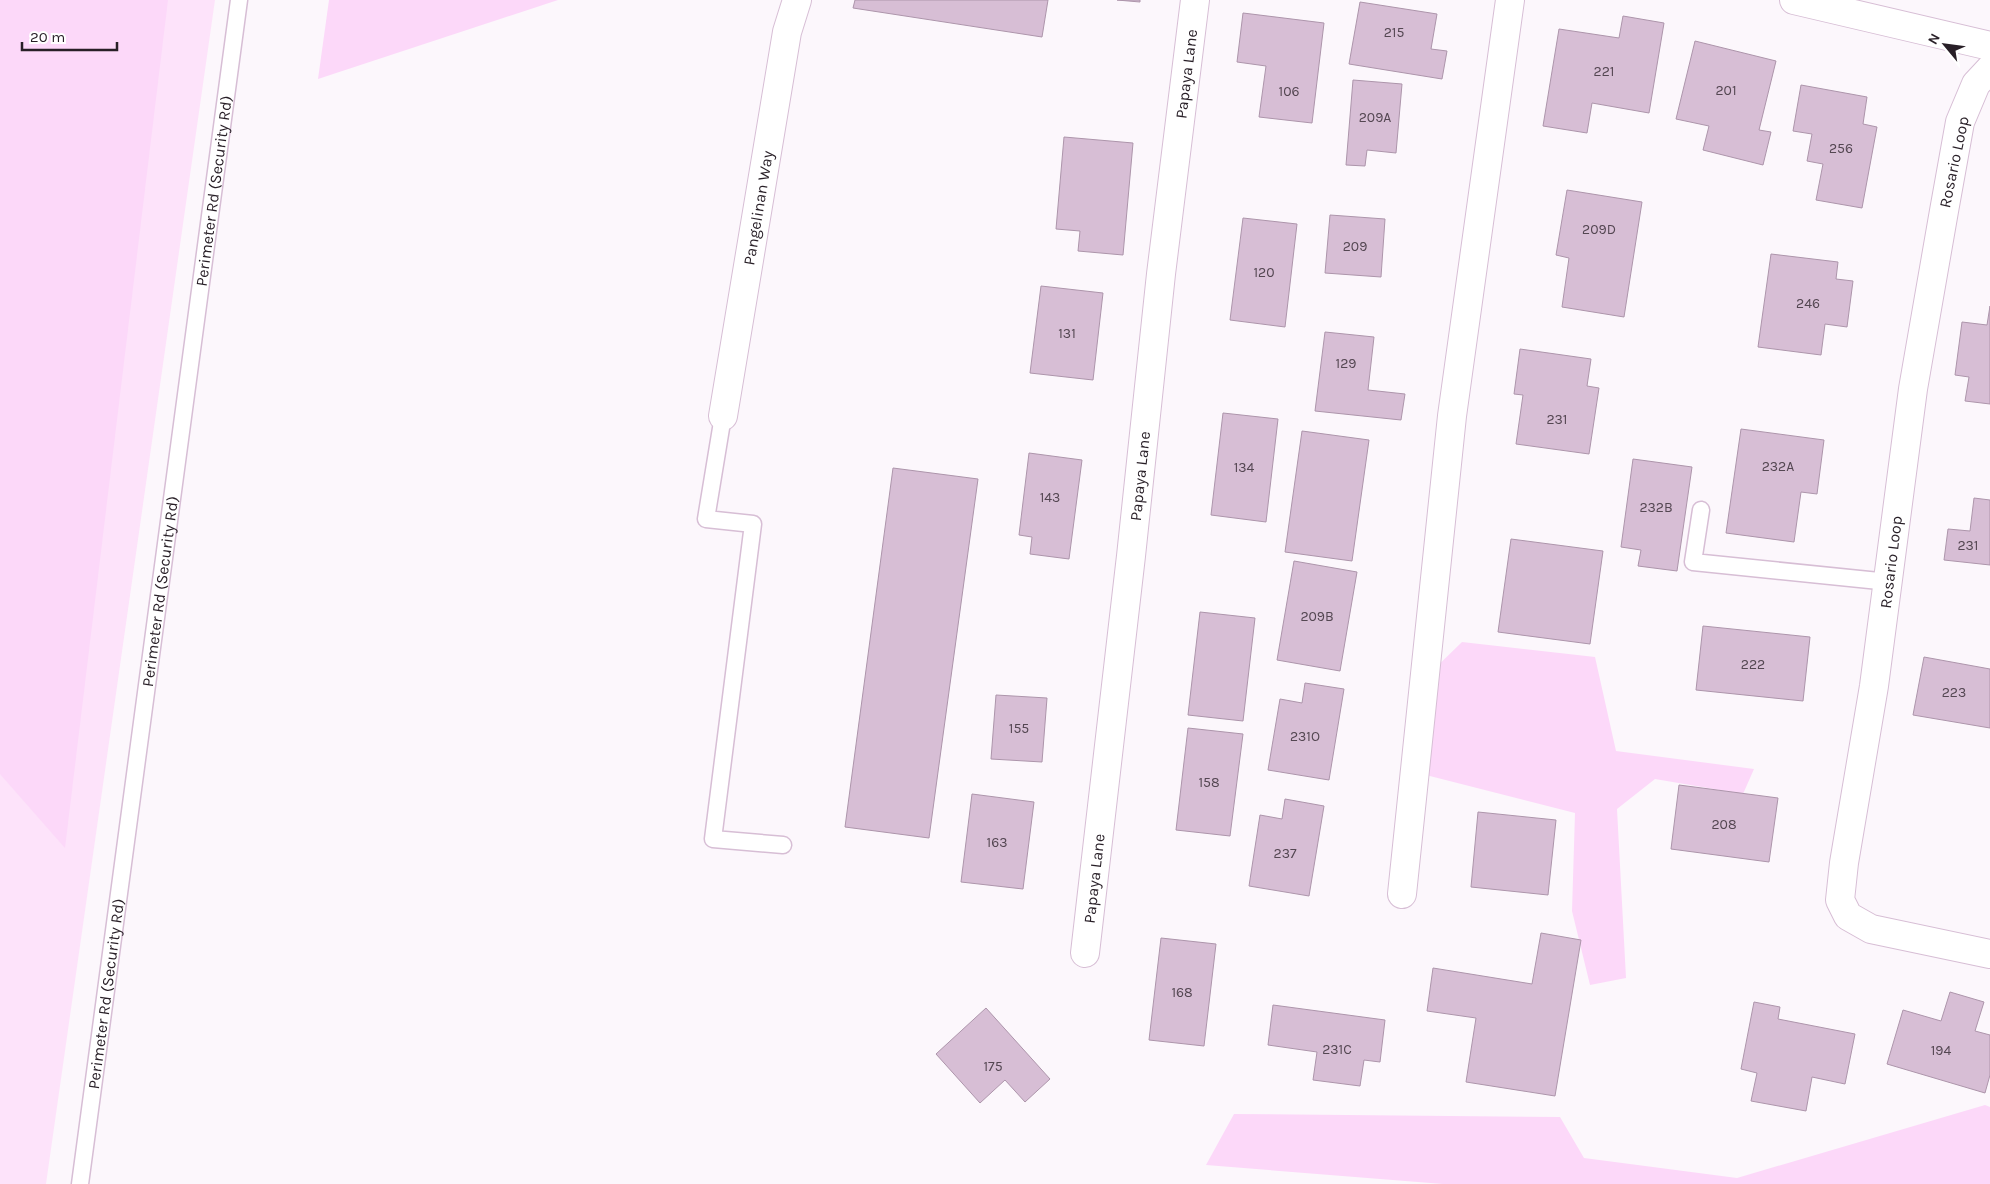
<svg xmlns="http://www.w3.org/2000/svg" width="1990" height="1184" font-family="Karla,sans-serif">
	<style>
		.built { fill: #fde3fa }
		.green { fill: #fcd8f9 }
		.building { fill: #d7bed5; stroke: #ad95ab }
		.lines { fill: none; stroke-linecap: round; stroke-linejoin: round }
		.service-casing { stroke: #d7bed5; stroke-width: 19 }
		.minor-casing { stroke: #d7bed5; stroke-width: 30 }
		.service { stroke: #fff; stroke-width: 16 }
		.minor { stroke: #fff; stroke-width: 28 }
		.labels { text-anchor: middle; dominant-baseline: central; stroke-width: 4.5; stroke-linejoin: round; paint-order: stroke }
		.number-label { font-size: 14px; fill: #544752 }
		.street-label { font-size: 16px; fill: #281f27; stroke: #fff }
	</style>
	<rect width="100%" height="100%" fill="#fcf7fc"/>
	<path class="built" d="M0,0H215L46,1184H0Z"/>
	<g class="green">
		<path d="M0,0H168L65,848L0,774Z"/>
		<path d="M329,0H558L318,79Z"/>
		<path d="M1462,642L1595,657L1616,751L1754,769L1743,794L1655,779L1617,809L1626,978L1590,985L1572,911L1575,813L1422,774L1425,678Z"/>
		<path d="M1985,1105L1990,1107V1184H1443L1206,1165L1234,1114L1560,1117L1584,1158L1737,1178Z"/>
	</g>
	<g class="building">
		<path d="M855,0H1048L1042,37L853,8Z"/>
		<path d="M1117,0H1140V2Z"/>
		<path d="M1360,2L1437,14L1431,49L1447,51L1442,79L1349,64Z"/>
		<path d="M1243,13L1324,23L1312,123L1259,117L1266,66L1237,62Z"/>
		<path d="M1623,16L1664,23L1649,113L1592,103L1587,133L1543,126L1559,29L1619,38Z"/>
		<path d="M1695,41L1776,61L1759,130L1771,132L1763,165L1703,150L1709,126L1676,119Z"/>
		<path d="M1353,80L1402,84L1396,153L1367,150L1365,166L1346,165Z"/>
		<path d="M1801,85L1867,97L1863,124L1877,127L1862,208L1816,200L1823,164L1807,161L1812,134L1793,131Z"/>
		<path d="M1064,137L1133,143L1123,255L1078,251L1080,231L1056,229Z"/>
		<path d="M1567,190L1642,202L1624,317L1562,307L1569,258L1556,255Z"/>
		<path d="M1330,215L1385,219L1381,277L1325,273Z"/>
		<path d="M1243,218L1297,224L1285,327L1230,320Z"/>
		<path d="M1771,254L1838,262L1836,279L1853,281L1847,327L1825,324L1821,355L1758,347Z"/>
		<path d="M1041,286L1103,293L1093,380L1030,373Z"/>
		<path d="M1990,306V404L1965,401L1969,377L1955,375L1962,322L1987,325Z"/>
		<path d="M1325,332L1374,337L1368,390L1405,394L1401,420L1315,411Z"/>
		<path d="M1520,349L1591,359L1587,386L1599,388L1589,454L1516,444L1523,395L1514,394Z"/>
		<path d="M1223,413L1278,419L1266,522L1211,515Z"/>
		<path d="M1741,429L1824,440L1817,494L1801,492L1794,542L1726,533Z"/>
		<path d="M1302,431L1369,440L1352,561L1285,552Z"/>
		<path d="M1029,453L1082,460L1069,559L1030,554L1032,537L1019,535Z"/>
		<path d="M1633,459L1692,467L1677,571L1638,566L1641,550L1621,547Z"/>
		<path d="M893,468L978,479L929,838L845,827Z"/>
		<path d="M1974,498L1990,500V565L1944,560L1948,529L1970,531Z"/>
		<path d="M1511,539L1603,551L1590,644L1498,632Z"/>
		<path d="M1294,561L1357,572L1340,671L1277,660Z"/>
		<path d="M1200,612L1255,618L1243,721L1188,715Z"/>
		<path d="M1703,626L1810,637L1803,701L1696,690Z"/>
		<path d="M1924,657L1990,669V728L1913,715Z"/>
		<path d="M1305,683L1344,689L1329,780L1268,770L1280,699L1302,703Z"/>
		<path d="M996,695L1047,698L1042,762L991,759Z"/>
		<path d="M1188,728L1243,734L1230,836L1176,830Z"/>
		<path d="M1679,785L1778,798L1769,862L1671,849Z"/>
		<path d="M972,794L1034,802L1023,889L961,882Z"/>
		<path d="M1285,799L1324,806L1309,896L1249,886L1260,815L1282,819Z"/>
		<path d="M1478,812L1556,820L1548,895L1471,887Z"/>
		<path d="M1541,933L1581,940L1555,1096L1466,1082L1476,1018L1427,1011L1433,968L1532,984Z"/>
		<path d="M1161,938L1216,944L1204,1046L1149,1040Z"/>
		<path d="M1950,992L1984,1002L1975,1031L1990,1035V1075L1985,1093L1887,1064L1903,1010L1941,1021Z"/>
		<path d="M1754,1002L1780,1007L1778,1019L1855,1034L1845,1084L1812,1077L1806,1111L1751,1101L1757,1073L1741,1069Z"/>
		<path d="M1273,1005L1385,1020L1380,1062L1364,1060L1360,1086L1313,1080L1317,1052L1268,1045Z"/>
		<path d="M986,1008L1050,1079L1025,1102L1005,1080L980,1103L936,1054Z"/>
	</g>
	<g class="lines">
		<g class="service-casing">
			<g id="service">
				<path d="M723,416L706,519L753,524L713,839L783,845"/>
				<path d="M1701,510L1693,562L1889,582"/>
				<path id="s1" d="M80,1184L239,0"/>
			</g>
		</g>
		<g class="minor-casing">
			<g id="minor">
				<path d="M1794,0L1990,46"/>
				<path d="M1990,69L1976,84L1960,122L1944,211L1913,389L1874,686L1844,863L1840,900L1848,916L1871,929L1990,954"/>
				<path id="s2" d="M723,416L787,32L797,0"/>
				<path d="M1402,894L1452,416L1510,0"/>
				<path id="s3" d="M1085,953L1131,556L1161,274L1195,0"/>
			</g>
		</g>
		<use href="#service" class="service"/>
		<use href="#minor" class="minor"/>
	</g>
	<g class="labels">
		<g class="number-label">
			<text x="1394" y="32">215</text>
			<text x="1604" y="71">221</text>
			<text x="1726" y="90">201</text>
			<text x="1289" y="91">106</text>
			<text x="1375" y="117">209A</text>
			<text x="1841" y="148">256</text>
			<text x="1599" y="229">209D</text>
			<text x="1355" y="246">209</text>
			<text x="1264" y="272">120</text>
			<text x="1808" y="303">246</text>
			<text x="1067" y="333">131</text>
			<text x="1346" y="363">129</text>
			<text x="1557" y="419">231</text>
			<text x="1778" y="466">232A</text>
			<text x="1244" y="467">134</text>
			<text x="1050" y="497">143</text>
			<text x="1656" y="507">232B</text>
			<text x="1968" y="545">231</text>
			<text x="1317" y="616">209B</text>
			<text x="1753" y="664">222</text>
			<text x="1954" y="692">223</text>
			<text x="1019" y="728">155</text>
			<text x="1305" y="736">231O</text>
			<text x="1209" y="782">158</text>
			<text x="1724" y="824">208</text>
			<text x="997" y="842">163</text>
			<text x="1285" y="853">237</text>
			<text x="1182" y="992">168</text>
			<text x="1337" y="1049">231C</text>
			<text x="1941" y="1050">194</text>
			<text x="993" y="1066">175</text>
		</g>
		<g class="street-label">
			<text stroke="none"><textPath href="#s3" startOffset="885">Papaya Lane</textPath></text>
			<text transform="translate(1954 162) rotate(-78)">Rosario Loop</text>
			<text stroke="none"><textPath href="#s1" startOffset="1002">Perimeter Rd (Security Rd)</textPath></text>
			<text stroke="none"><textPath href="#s2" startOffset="211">Pangelinan Way</textPath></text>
			<text stroke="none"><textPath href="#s3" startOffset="480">Papaya Lane</textPath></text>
			<text transform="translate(1891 562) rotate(-83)">Rosario Loop</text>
			<text stroke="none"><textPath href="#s1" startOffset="598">Perimeter Rd (Security Rd)</textPath></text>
			<text stroke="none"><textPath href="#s3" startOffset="75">Papaya Lane</textPath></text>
			<text stroke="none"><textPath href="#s1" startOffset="192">Perimeter Rd (Security Rd)</textPath></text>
		</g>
	</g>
	<g transform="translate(1945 45) rotate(299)" stroke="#ffffff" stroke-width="4" paint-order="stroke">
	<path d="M0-4L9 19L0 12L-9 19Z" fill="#281f27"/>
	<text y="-8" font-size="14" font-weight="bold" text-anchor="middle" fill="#281f27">N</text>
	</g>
	<path d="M22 42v8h95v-8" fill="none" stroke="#281f27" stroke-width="2.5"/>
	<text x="30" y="42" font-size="15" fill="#281f27" stroke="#ffffff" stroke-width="4" paint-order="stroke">20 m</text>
</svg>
